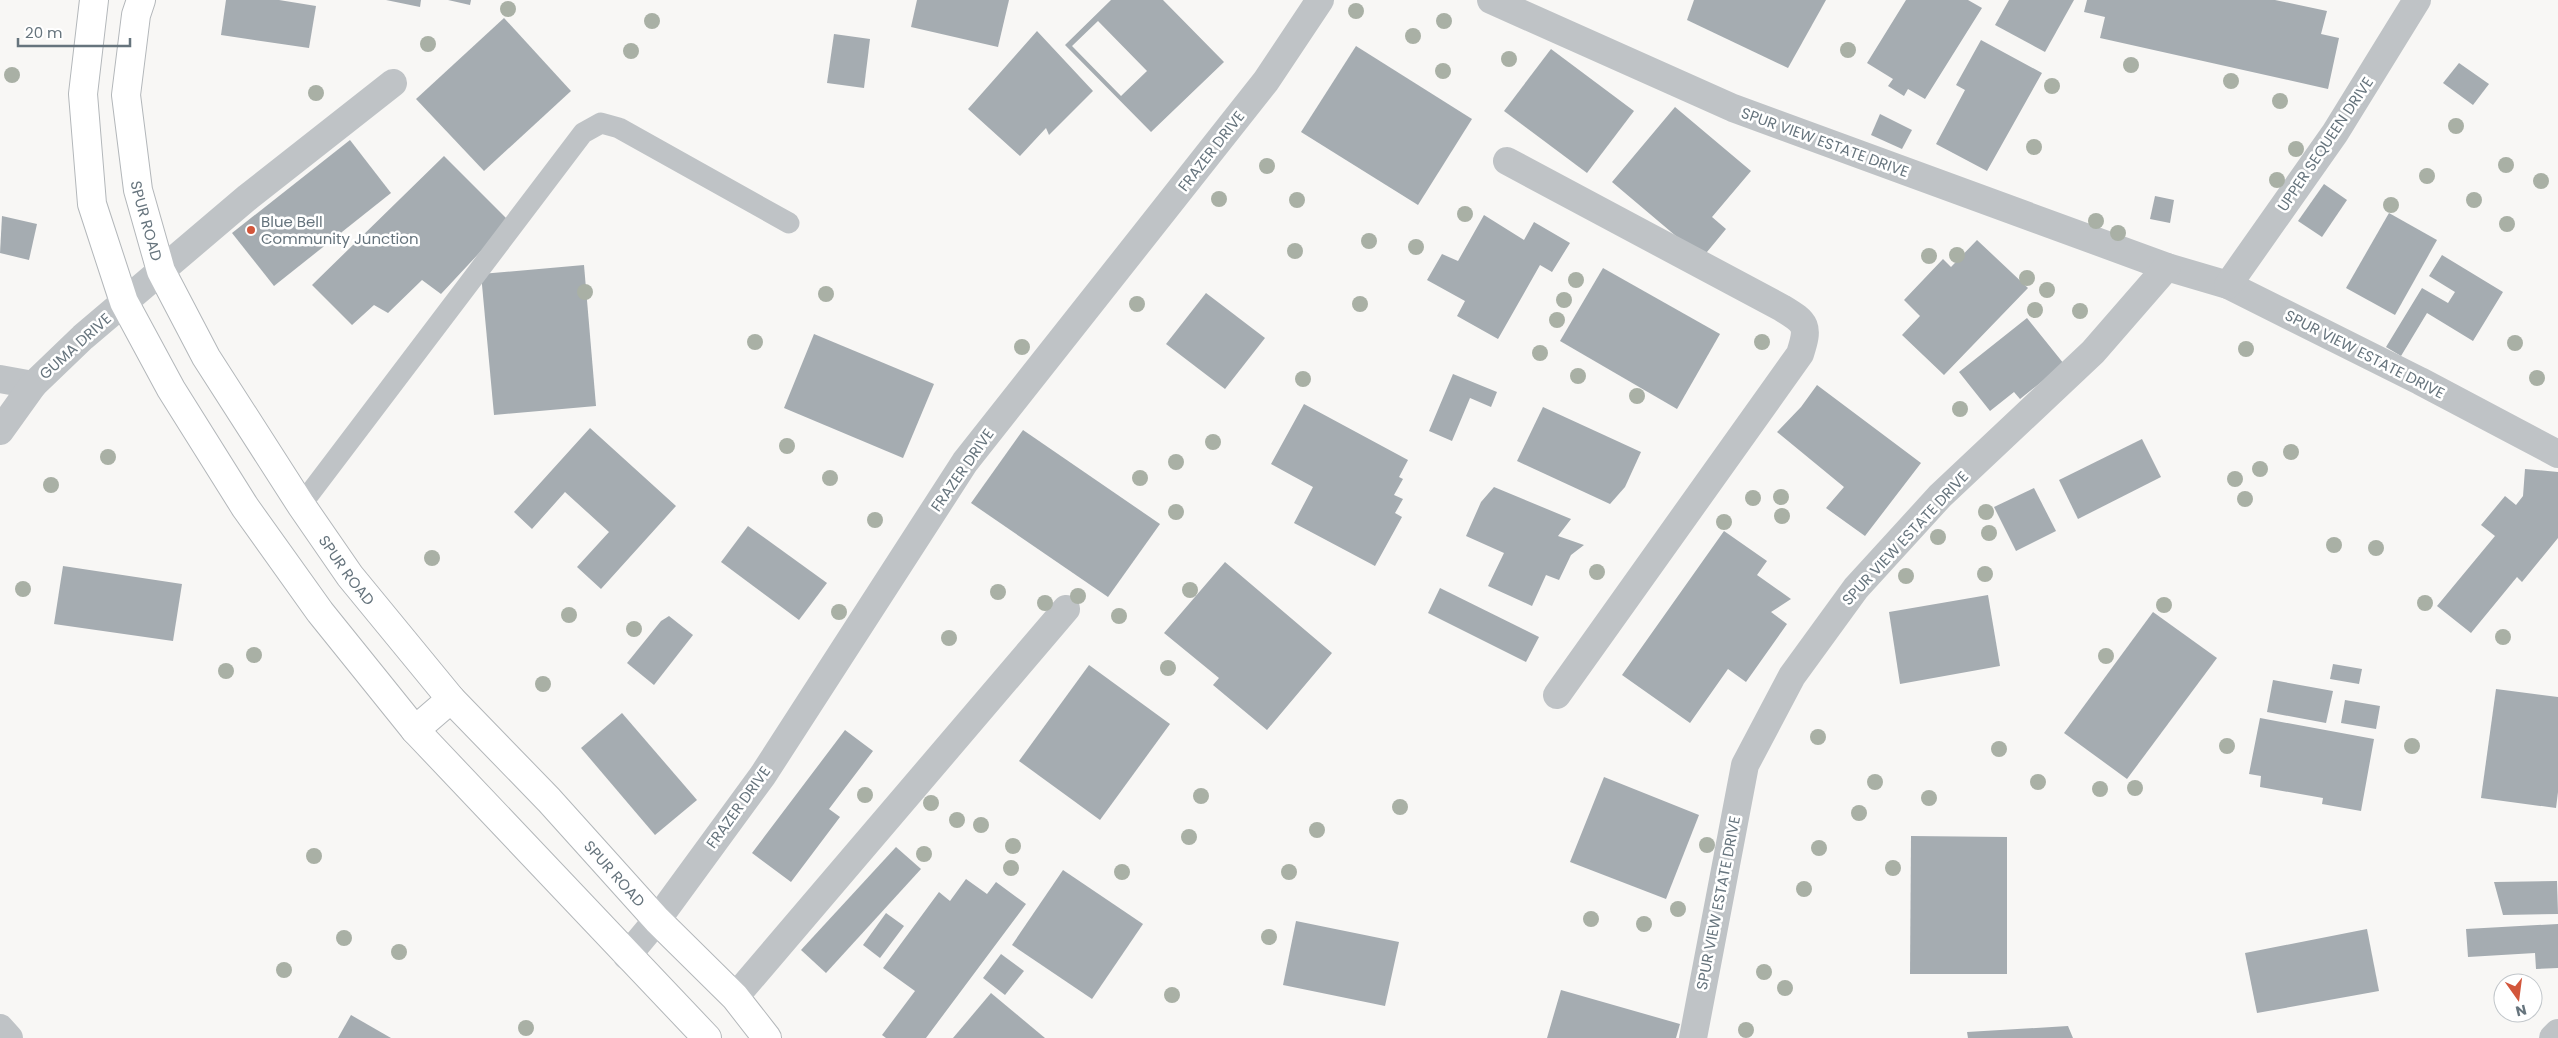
<svg xmlns="http://www.w3.org/2000/svg" width="2558" height="1038" font-family="Poppins,sans-serif">
	<style>
		.building { fill: #a5acb1; fill-rule: evenodd }
		.lines { fill: none; stroke-linecap: round; stroke-linejoin: round }
		.primary-casing { stroke: #b3b7ba; stroke-width: 30 }
		.service { stroke: #bfc3c6; stroke-width: 21 }
		.minor { stroke: #bfc3c6; stroke-width: 28 }
		.primary { stroke: #fff; stroke-width: 28 }
		.tree { fill: #a9b0a5 }
		.poi-dot { fill: #d2563b; stroke: #fff; stroke-width: 2 }
		.labels { text-anchor: middle; dominant-baseline: central; stroke-width: 5; stroke-linejoin: round; paint-order: stroke }
		.street-label { font-size: 15px; fill: #66747d; stroke: #fff }
		.poi-label { font-size: 15px; fill: #66747d; stroke: #fff; text-anchor: start }
	</style>
	<rect width="100%" height="100%" fill="#f8f7f5"/>
	<g class="building">
		<path d="M226,0H279L316,6L309,48L221,35Z"/>
		<path d="M386,0H421L420,7Z"/>
		<path d="M448,0H471L470,5Z"/>
		<path d="M917,0H1009L998,47L911,27Z"/>
		<path d="M1111,0H1163L1224,62L1151,132L1065,45ZM1098,21L1147,71L1121,96L1072,46Z"/>
		<path d="M1694,0H1826L1788,68L1687,20Z"/>
		<path d="M1906,0H1968L1982,8L1925,99L1908,89L1904,96L1888,86L1893,79L1867,63Z"/>
		<path d="M2009,0H2074L2045,52L1995,25Z"/>
		<path d="M2087,0H2275L2327,11L2321,34L2339,38L2328,89L2100,38L2105,17L2084,12Z"/>
		<path d="M504,18L571,91L484,171L416,99Z"/>
		<path d="M1037,31L1093,91L1049,135L1046,128L1020,156L968,109Z"/>
		<path d="M834,34L870,39L864,88L827,83Z"/>
		<path d="M1981,40L2042,73L1987,171L1936,144L1965,90L1956,85Z"/>
		<path d="M1356,46L1472,119L1418,205L1301,132Z"/>
		<path d="M1551,49L1634,111L1587,173L1504,111Z"/>
		<path d="M2459,63L2489,84L2473,105L2443,83Z"/>
		<path d="M1675,107L1751,171L1712,217L1726,229L1702,258L1612,182Z"/>
		<path d="M1880,114L1912,130L1902,149L1871,135Z"/>
		<path d="M350,140L391,193L274,286L232,233Z"/>
		<path d="M444,156L509,221L441,294L422,280L388,313L374,305L352,325L312,285Z"/>
		<path d="M2324,184L2347,200L2322,237L2298,221Z"/>
		<path d="M2155,196L2174,200L2170,223L2150,219Z"/>
		<path d="M2389,213L2437,240L2395,315L2346,288Z"/>
		<path d="M1484,215L1524,240L1534,222L1570,243L1552,272L1540,265L1498,339L1457,316L1465,301L1427,280L1442,254L1458,261Z"/>
		<path d="M2,216L37,224L29,260L0,253Z"/>
		<path d="M1977,240L2028,288L1944,375L1902,335L1920,316L1904,300L1943,259L1951,267Z"/>
		<path d="M2442,255L2503,292L2473,341L2427,313L2401,356L2386,347L2422,288L2448,303L2455,292L2429,276Z"/>
		<path d="M584,265L596,406L494,415L481,274Z"/>
		<path d="M1603,268L1720,334L1677,409L1560,341Z"/>
		<path d="M1206,293L1265,338L1225,389L1166,344Z"/>
		<path d="M2027,318L2064,364L2020,399L2014,392L1990,411L1959,372Z"/>
		<path d="M814,334L934,384L903,458L784,408Z"/>
		<path d="M1453,374L1497,392L1491,407L1470,398L1452,441L1429,431Z"/>
		<path d="M1817,385L1921,463L1865,536L1826,508L1844,487L1777,432L1801,407Z"/>
		<path d="M1304,404L1408,460L1399,477L1403,479L1394,495L1403,499L1395,513L1402,517L1375,566L1294,523L1313,487L1271,464Z"/>
		<path d="M1543,407L1641,452L1625,487L1610,504L1517,461Z"/>
		<path d="M590,428L676,506L601,589L577,567L609,532L565,492L532,529L514,512Z"/>
		<path d="M1023,430L1160,524L1108,597L971,503Z"/>
		<path d="M2142,439L2161,477L2078,519L2059,480Z"/>
		<path d="M2525,469L2558,472V538L2522,582L2517,577L2471,633L2437,606L2495,536L2481,525L2505,496L2516,505L2523,496Z"/>
		<path d="M1494,487L1571,519L1558,536L1584,545L1571,555L1559,580L1546,575L1532,606L1488,586L1504,553L1466,536L1481,502Z"/>
		<path d="M2034,488L2056,531L2016,551L1994,507Z"/>
		<path d="M748,526L827,583L799,620L721,562Z"/>
		<path d="M1724,531L1767,561L1757,575L1791,599L1771,612L1787,624L1746,682L1728,669L1690,723L1622,675Z"/>
		<path d="M1225,562L1332,653L1267,730L1213,685L1219,678L1164,633Z"/>
		<path d="M63,566L182,584L173,641L54,624Z"/>
		<path d="M1440,588L1539,637L1526,662L1428,613Z"/>
		<path d="M1988,595L2000,666L1900,684L1889,612Z"/>
		<path d="M2153,612L2217,658L2127,779L2064,733Z"/>
		<path d="M669,616L693,635L654,685L627,663L661,621Z"/>
		<path d="M2333,664L2362,669L2359,684L2330,679Z"/>
		<path d="M1089,665L1170,724L1100,820L1019,761Z"/>
		<path d="M2273,680L2333,691L2326,723L2267,712Z"/>
		<path d="M2496,689L2558,697V792L2556,808L2481,798Z"/>
		<path d="M2345,700L2380,706L2376,729L2341,723Z"/>
		<path d="M622,713L697,800L655,835L581,748Z"/>
		<path d="M2260,718L2374,739L2361,811L2322,804L2323,798L2260,787L2261,776L2249,774Z"/>
		<path d="M845,730L873,751L829,809L840,817L791,882L752,853Z"/>
		<path d="M1604,777L1699,815L1666,899L1570,862Z"/>
		<path d="M1911,836L2007,837V974H1910Z"/>
		<path d="M896,847L921,869L826,973L801,950Z"/>
		<path d="M1063,870L1143,924L1092,999L1012,945Z"/>
		<path d="M966,879L987,894L996,882L1026,904L926,1038H886L882,1035L915,991L883,968L939,892L950,901Z"/>
		<path d="M2557,881L2558,914L2503,915L2494,882Z"/>
		<path d="M886,913L904,926L880,958L863,945Z"/>
		<path d="M1296,921L1399,942L1385,1006L1283,985Z"/>
		<path d="M2558,924V968L2536,969L2535,953L2468,957L2466,929Z"/>
		<path d="M2367,929L2379,991L2257,1013L2245,953Z"/>
		<path d="M1001,954L1024,971L1005,995L983,978Z"/>
		<path d="M1561,990L1680,1024L1676,1038H1547Z"/>
		<path d="M991,993L1045,1038H953Z"/>
		<path d="M351,1015L391,1038H338Z"/>
		<path d="M2068,1026L2073,1038H1968L1967,1032Z"/>
	</g>
	<g class="lines">
		<g class="primary-casing">
			<g id="primary">
				<path d="M94,0L83,94L92,204L124,302L171,389L245,507L320,612L415,730L707,1038"/>
				<path id="s1" d="M141,0L136,15L126,95L138,190L161,271L206,357L301,505L350,576L451,699L549,800L657,920L735,997L767,1038"/>
				<path d="M415,730L451,699"/>
			</g>
		</g>
		<path class="service" d="M301,505L583,133L601,123L619,128L789,223"/>
		<g class="minor">
			<path d="M1491,0L1733,108L2167,267L2228,285L2420,381L2558,454"/>
			<path d="M1507,161L1782,308C1807,323 1809,326 1800,354L1557,695"/>
			<path d="M2228,285L2335,133L2417,0"/>
			<path d="M0,379L33,385"/>
			<path d="M0,431L33,385L83,337L248,197L393,83"/>
			<path d="M627,956L657,920L763,775L965,462L1266,81L1320,0"/>
			<path d="M735,997L1066,609"/>
			<path d="M0,1028L9,1038"/>
			<path d="M1693,1038L1745,765L1792,676L1856,588L1940,496L2093,352L2167,267"/>
			<path d="M2553,1038L2558,1033"/>
		</g>
		<use href="#primary" class="primary"/>
	</g>
	<g class="tree">
		<circle cx="508" cy="9" r="8"/>
		<circle cx="1356" cy="11" r="8"/>
		<circle cx="652" cy="21" r="8"/>
		<circle cx="1444" cy="21" r="8"/>
		<circle cx="1413" cy="36" r="8"/>
		<circle cx="428" cy="44" r="8"/>
		<circle cx="1848" cy="50" r="8"/>
		<circle cx="631" cy="51" r="8"/>
		<circle cx="1509" cy="59" r="8"/>
		<circle cx="2131" cy="65" r="8"/>
		<circle cx="1443" cy="71" r="8"/>
		<circle cx="12" cy="75" r="8"/>
		<circle cx="2231" cy="81" r="8"/>
		<circle cx="2052" cy="86" r="8"/>
		<circle cx="316" cy="93" r="8"/>
		<circle cx="2280" cy="101" r="8"/>
		<circle cx="2456" cy="126" r="8"/>
		<circle cx="2034" cy="147" r="8"/>
		<circle cx="2296" cy="149" r="8"/>
		<circle cx="2506" cy="165" r="8"/>
		<circle cx="1267" cy="166" r="8"/>
		<circle cx="2427" cy="176" r="8"/>
		<circle cx="2277" cy="180" r="8"/>
		<circle cx="2541" cy="181" r="8"/>
		<circle cx="1219" cy="199" r="8"/>
		<circle cx="1297" cy="200" r="8"/>
		<circle cx="2474" cy="200" r="8"/>
		<circle cx="2391" cy="205" r="8"/>
		<circle cx="1465" cy="214" r="8"/>
		<circle cx="2096" cy="221" r="8"/>
		<circle cx="2507" cy="224" r="8"/>
		<circle cx="2118" cy="233" r="8"/>
		<circle cx="1369" cy="241" r="8"/>
		<circle cx="1416" cy="247" r="8"/>
		<circle cx="1295" cy="251" r="8"/>
		<circle cx="1957" cy="255" r="8"/>
		<circle cx="1929" cy="256" r="8"/>
		<circle cx="2027" cy="278" r="8"/>
		<circle cx="1576" cy="280" r="8"/>
		<circle cx="2047" cy="290" r="8"/>
		<circle cx="585" cy="292" r="8"/>
		<circle cx="826" cy="294" r="8"/>
		<circle cx="1564" cy="300" r="8"/>
		<circle cx="1137" cy="304" r="8"/>
		<circle cx="1360" cy="304" r="8"/>
		<circle cx="2035" cy="310" r="8"/>
		<circle cx="2080" cy="311" r="8"/>
		<circle cx="1557" cy="320" r="8"/>
		<circle cx="755" cy="342" r="8"/>
		<circle cx="1762" cy="342" r="8"/>
		<circle cx="2515" cy="343" r="8"/>
		<circle cx="1022" cy="347" r="8"/>
		<circle cx="2246" cy="349" r="8"/>
		<circle cx="1540" cy="353" r="8"/>
		<circle cx="1578" cy="376" r="8"/>
		<circle cx="2537" cy="378" r="8"/>
		<circle cx="1303" cy="379" r="8"/>
		<circle cx="1637" cy="396" r="8"/>
		<circle cx="1960" cy="409" r="8"/>
		<circle cx="1213" cy="442" r="8"/>
		<circle cx="787" cy="446" r="8"/>
		<circle cx="2291" cy="452" r="8"/>
		<circle cx="108" cy="457" r="8"/>
		<circle cx="1176" cy="462" r="8"/>
		<circle cx="2260" cy="469" r="8"/>
		<circle cx="830" cy="478" r="8"/>
		<circle cx="1140" cy="478" r="8"/>
		<circle cx="2235" cy="479" r="8"/>
		<circle cx="51" cy="485" r="8"/>
		<circle cx="1781" cy="497" r="8"/>
		<circle cx="1753" cy="498" r="8"/>
		<circle cx="2245" cy="499" r="8"/>
		<circle cx="1176" cy="512" r="8"/>
		<circle cx="1986" cy="512" r="8"/>
		<circle cx="1782" cy="516" r="8"/>
		<circle cx="875" cy="520" r="8"/>
		<circle cx="1724" cy="522" r="8"/>
		<circle cx="1989" cy="533" r="8"/>
		<circle cx="1938" cy="537" r="8"/>
		<circle cx="2334" cy="545" r="8"/>
		<circle cx="2376" cy="548" r="8"/>
		<circle cx="432" cy="558" r="8"/>
		<circle cx="1597" cy="572" r="8"/>
		<circle cx="1985" cy="574" r="8"/>
		<circle cx="1906" cy="576" r="8"/>
		<circle cx="23" cy="589" r="8"/>
		<circle cx="1190" cy="590" r="8"/>
		<circle cx="998" cy="592" r="8"/>
		<circle cx="1078" cy="596" r="8"/>
		<circle cx="1045" cy="603" r="8"/>
		<circle cx="2425" cy="603" r="8"/>
		<circle cx="2164" cy="605" r="8"/>
		<circle cx="839" cy="612" r="8"/>
		<circle cx="569" cy="615" r="8"/>
		<circle cx="1119" cy="616" r="8"/>
		<circle cx="634" cy="629" r="8"/>
		<circle cx="2503" cy="637" r="8"/>
		<circle cx="949" cy="638" r="8"/>
		<circle cx="254" cy="655" r="8"/>
		<circle cx="2106" cy="656" r="8"/>
		<circle cx="1168" cy="668" r="8"/>
		<circle cx="226" cy="671" r="8"/>
		<circle cx="543" cy="684" r="8"/>
		<circle cx="1818" cy="737" r="8"/>
		<circle cx="2227" cy="746" r="8"/>
		<circle cx="2412" cy="746" r="8"/>
		<circle cx="1999" cy="749" r="8"/>
		<circle cx="1875" cy="782" r="8"/>
		<circle cx="2038" cy="782" r="8"/>
		<circle cx="2135" cy="788" r="8"/>
		<circle cx="2100" cy="789" r="8"/>
		<circle cx="865" cy="795" r="8"/>
		<circle cx="1201" cy="796" r="8"/>
		<circle cx="1929" cy="798" r="8"/>
		<circle cx="931" cy="803" r="8"/>
		<circle cx="1400" cy="807" r="8"/>
		<circle cx="1859" cy="813" r="8"/>
		<circle cx="957" cy="820" r="8"/>
		<circle cx="981" cy="825" r="8"/>
		<circle cx="1317" cy="830" r="8"/>
		<circle cx="1189" cy="837" r="8"/>
		<circle cx="1707" cy="845" r="8"/>
		<circle cx="1013" cy="846" r="8"/>
		<circle cx="1819" cy="848" r="8"/>
		<circle cx="924" cy="854" r="8"/>
		<circle cx="314" cy="856" r="8"/>
		<circle cx="1011" cy="868" r="8"/>
		<circle cx="1893" cy="868" r="8"/>
		<circle cx="1122" cy="872" r="8"/>
		<circle cx="1289" cy="872" r="8"/>
		<circle cx="1804" cy="889" r="8"/>
		<circle cx="1678" cy="909" r="8"/>
		<circle cx="1591" cy="919" r="8"/>
		<circle cx="1644" cy="924" r="8"/>
		<circle cx="1269" cy="937" r="8"/>
		<circle cx="344" cy="938" r="8"/>
		<circle cx="399" cy="952" r="8"/>
		<circle cx="284" cy="970" r="8"/>
		<circle cx="1764" cy="972" r="8"/>
		<circle cx="1785" cy="988" r="8"/>
		<circle cx="1172" cy="995" r="8"/>
		<circle cx="526" cy="1028" r="8"/>
		<circle cx="1746" cy="1030" r="8"/>
	</g>
	<circle class="poi-dot" cx="251" cy="230" r="5"/>
	<g class="labels">
		<g class="street-label">
			<text transform="translate(1825 142) rotate(20)">SPUR VIEW ESTATE DRIVE</text>
			<text transform="translate(2325 144) rotate(-56)">UPPER SEQUEEN DRIVE</text>
			<text transform="translate(1211 151) rotate(-52)">FRAZER DRIVE</text>
			<text stroke="none"><textPath href="#s1" startOffset="224">SPUR ROAD</textPath></text>
			<text transform="translate(75 346) rotate(-42)">GUMA DRIVE</text>
			<text transform="translate(2365 354) rotate(27)">SPUR VIEW ESTATE DRIVE</text>
			<text transform="translate(962 470) rotate(-55)">FRAZER DRIVE</text>
			<text transform="translate(1905 538) rotate(-47)">SPUR VIEW ESTATE DRIVE</text>
			<text stroke="none"><textPath href="#s1" startOffset="629">SPUR ROAD</textPath></text>
			<text transform="translate(738 807) rotate(-54)">FRAZER DRIVE</text>
			<text stroke="none"><textPath href="#s1" startOffset="1034">SPUR ROAD</textPath></text>
			<text transform="translate(1718 903) rotate(-79)">SPUR VIEW ESTATE DRIVE</text>
		</g>
		<g class="poi-label">
			<text x="261" y="221">Blue Bell<tspan x="261" dy="17">Community Junction</tspan></text>
		</g>
	</g>
	<g transform="translate(2518 998) rotate(166)"><circle r="24" fill="#ffffff" stroke="#c2c7cb"/>
	<path d="M0-4L9 19L0 12L-9 19Z" fill="#d2563b"/>
	<text y="-8" font-size="14" font-weight="bold" text-anchor="middle" fill="#66747d">N</text>
	</g>
	<path d="M18 38v8h112v-8" fill="none" stroke="#66747d" stroke-width="2.5"/>
	<text x="25" y="38" font-size="15" fill="#66747d" stroke="#ffffff" stroke-width="4" paint-order="stroke">20 m</text>
</svg>
